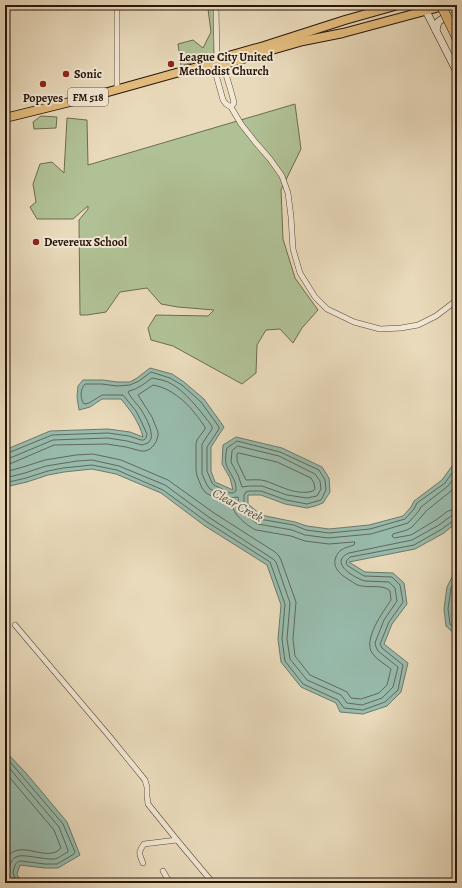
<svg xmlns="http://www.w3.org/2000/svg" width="462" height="888" font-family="Alegreya,serif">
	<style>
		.green { fill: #b0c195; stroke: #6c6c50 }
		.water { fill: #98bbac; stroke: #6b796c }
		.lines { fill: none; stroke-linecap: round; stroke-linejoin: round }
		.shore { stroke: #60685c; stroke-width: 1 }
		.minor-casing { stroke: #584738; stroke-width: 6 }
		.secondary-casing { stroke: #27160c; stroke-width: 8 }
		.primary-casing { stroke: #27160c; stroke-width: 10 }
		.motorway-casing { stroke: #27160c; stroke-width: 10 }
		.minor { stroke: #f1e7d3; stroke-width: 5 }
		.secondary { stroke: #f1e7d3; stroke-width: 7 }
		.primary { stroke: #e4bd7e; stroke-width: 8 }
		.motorway { stroke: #e4bd7e; stroke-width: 9 }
		.motorway-bridge-casing { stroke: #27160c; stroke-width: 10; stroke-linecap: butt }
		.motorway-bridge { stroke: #e4bd7e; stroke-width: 9 }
		.poi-dot { fill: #8f2418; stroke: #f1e7d3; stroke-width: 1.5 }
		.labels { text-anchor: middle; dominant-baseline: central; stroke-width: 4; stroke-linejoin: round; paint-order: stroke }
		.shield { fill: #f1e7d3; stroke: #645548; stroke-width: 1 }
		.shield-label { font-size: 11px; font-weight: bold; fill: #27160c }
		.poi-label { font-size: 12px; font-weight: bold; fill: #27160c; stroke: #f1e7d3; text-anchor: start }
		.water-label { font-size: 13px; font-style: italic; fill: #4f5044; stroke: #f1e7d3 }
	</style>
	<rect width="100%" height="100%" fill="#e9dabb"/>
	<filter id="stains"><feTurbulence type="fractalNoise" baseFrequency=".005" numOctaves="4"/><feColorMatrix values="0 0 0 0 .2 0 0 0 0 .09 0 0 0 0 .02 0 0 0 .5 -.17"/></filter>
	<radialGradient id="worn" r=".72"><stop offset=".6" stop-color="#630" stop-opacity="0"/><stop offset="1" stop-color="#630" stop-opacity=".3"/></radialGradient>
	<g class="green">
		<path d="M215,7L214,58L200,60L181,66L178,44L193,40L203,48L211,32L208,9Z"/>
		<path d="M295,104L301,149L281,190L283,239L295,278L318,310L302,328L293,343L280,329L266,330L257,345L256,373L242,384L173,346L151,340L148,328L156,315L208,316L214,310L178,307L161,304L147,288L120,292L106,312L87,315H80L79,220L88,209V206L73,219H37L30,207L36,202L33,184L40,164L52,162L64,173L67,118L87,120L88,165Z"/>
		<path d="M41,116L57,117L56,128L34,129L33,122Z"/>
	</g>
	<g class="water">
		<path d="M150,368L172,374L184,382L204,399L224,427L211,447V471L215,482L233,490L230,478L222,464L223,445L236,437L282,448L322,467L329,478L330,492L323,503L315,506L307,508L285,504L261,495H248V504L261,515L295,522L307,526L329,529L369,525L403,516L411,507L414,501L442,480L457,459V522L444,533L415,549L349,562L365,572L393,573L404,583L407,604L392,624L384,644L408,663L401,692L387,706L363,714L340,712L336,703L301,687L281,662L278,639L281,605L267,565L205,526L161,493L116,474L92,469L64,472L48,475L27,482L5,487V450L50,431L108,429L130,432L143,437C139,422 131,411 121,399H102L90,407L79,410L77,397L78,386L83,380H103L117,382H130L137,378Z"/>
		<path d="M457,567V636L446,626L444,609L447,587Z"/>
		<path d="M5,751L26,773L67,822L80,855L58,868H45L20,865L17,874L21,883H5Z"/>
	</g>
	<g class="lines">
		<g class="shore">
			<path d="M238,446L279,456L315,474L320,481L321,489L317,496L307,498L287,495L262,486H249L242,487L238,475L231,462L232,451Z"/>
			<path d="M5,453H8L52,435L108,433L129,436L141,440H144L146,438L147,434L142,423L136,411L123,395H102L89,403L84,404C80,399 80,389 85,384H102L117,386L130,385L139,381L151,372L170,378L182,385L201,402L219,427V429L207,447V471L212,483L214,485L230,493H233L236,491C237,480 229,473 226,464C225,459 226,452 227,448L237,441L280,452L319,470L325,480L326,490L321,500L307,504L286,500L261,491H249L246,492L244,495V506L259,519L294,525L306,530L329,533L370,529L405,519L414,509L417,503L445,483L457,466"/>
			<path d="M239,453L277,462L311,478L314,483L315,489L313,491C297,496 280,486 266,481C260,479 252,480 246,480L237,461V454Z"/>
			<path d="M5,458H10L53,440L108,438L127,441L142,445L148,443L151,439C153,429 145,416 140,408C136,403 131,398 128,392L129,391C138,389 145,383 152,378C157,379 163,380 168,382C185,390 201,412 212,426V429L202,444V474L207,485L210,489L228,498L238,497C239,500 238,504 239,508C242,513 253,521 258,524L292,530L305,535L328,538L371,534L408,523L418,512L421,507L448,486L457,474"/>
			<path d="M5,464L12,463L54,445L107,444L126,447L141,451H145L150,449L153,446L156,442L158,436V432L152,417L138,395L153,385C176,389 193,409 205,427V429L197,440L196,444V470L197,476L202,488L206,493L225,503L232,505C233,508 234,511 236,514C241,520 249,527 256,530L291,536L305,541L329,544L353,542H355L354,545C348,547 342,548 338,553C329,567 341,575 351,581C354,583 358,586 362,586C371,588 383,584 390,591L391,600C383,612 363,639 372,653C377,660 385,664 391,669L387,685L379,693L361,699L351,698L347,692L343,690L310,675L295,656L293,639L296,602L281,560L279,556L275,552L214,513L168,480L121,460L93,454L76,455L45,460L23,467L5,472"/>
			<path d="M5,478L25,473L46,466L77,461L92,460L119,466L165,485L210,518L273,559L276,562L290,603L287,639L290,659L307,680L341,695L347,703L362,705L382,698L393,687L398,667L378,651L376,647L375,643L384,620L397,601L395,588L389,582L365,581C354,578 328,562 349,553L412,540L439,525L451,516L457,515"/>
			<path d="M5,483L26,478L48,471L63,468L92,465L117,470L163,490L207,522L270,562L285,604L282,639L285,661L303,684L338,700L344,708L363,710L385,702L398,690L403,665L382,648L380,644L389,622L403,602L400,585L392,577L364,576L348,566L346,563L347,560L350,557L414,545L442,529L454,520H457"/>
			<path d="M457,484L451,491L426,511L422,516L412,527L407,530L393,534L392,536L394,538L411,535L436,520L448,511L457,509"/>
			<path d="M457,576L451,588L448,609L450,624L457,631"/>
			<path d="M5,756L63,824L75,852L74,854L57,864H45L21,861C15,861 14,868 13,873L17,883"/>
			<path d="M5,763L59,827L68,850V852C63,854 58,859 54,859C44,860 22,853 16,857C12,859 11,862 10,865C8,872 8,876 11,883"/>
			<path d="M5,772L54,830L61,848C46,865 16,834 5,862"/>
		</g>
		<g class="minor-casing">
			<g id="minor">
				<path d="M117,5V89"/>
				<path d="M216,5L217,63C219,67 221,67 224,70C226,73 233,98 234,103L231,107"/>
				<path d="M218,66L215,71L223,100L226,104L231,107L241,124L256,143L270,159L282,176L288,193L291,217L293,249L300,273L315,297L327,309L354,322L380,329L401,328L418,325L436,316L457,300"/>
				<path d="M15,625L110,737L145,780L147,787V796L148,804L177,840"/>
				<path d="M143,863C139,854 138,852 144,844L177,840L213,883"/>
				<path d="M163,871L170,883"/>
			</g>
		</g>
		<g class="secondary-casing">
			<g id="secondary">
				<path d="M423,5L457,72"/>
				<path d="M436,30L438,22L445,17L457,15"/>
			</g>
		</g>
		<g class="primary-casing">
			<g id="primary">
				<path d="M217,63L225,57L264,46L345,20L398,5"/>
				<path d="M5,118L90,97L194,68L217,63L226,64L268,51L303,41L343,33L447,5"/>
			</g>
		</g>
		<g class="motorway-casing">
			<g id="motorway">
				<path d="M456,5L457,7"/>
				<path d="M453,30L457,39"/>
			</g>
		</g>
		<use href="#minor" class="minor"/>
		<use href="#secondary" class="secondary"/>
		<use href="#primary" class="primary"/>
		<use href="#motorway" class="motorway"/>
		<g class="motorway-bridge-casing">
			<path id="motorway-bridge" d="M441,5L453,30"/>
		</g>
		<use href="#motorway-bridge" class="motorway-bridge"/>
	</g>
	<g class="poi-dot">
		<circle cx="171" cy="64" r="4"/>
		<circle cx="66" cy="74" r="4"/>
		<circle cx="43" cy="84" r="4"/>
		<circle cx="36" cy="242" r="4"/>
	</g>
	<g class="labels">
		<rect class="shield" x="68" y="88" width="40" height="18" rx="3"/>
		<g class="shield-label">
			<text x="88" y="97">FM 518</text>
		</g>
		<g class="poi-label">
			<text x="179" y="57">League City United<tspan x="179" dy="14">Methodist Church</tspan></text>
			<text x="74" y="74">Sonic</text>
			<text x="43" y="98" text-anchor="middle">Popeyes</text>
			<text x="44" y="242">Devereux School</text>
		</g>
		<g class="water-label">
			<text transform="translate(238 505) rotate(29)">Clear Creek</text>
		</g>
	</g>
	<rect width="462" height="888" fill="none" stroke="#e9dabb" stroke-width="20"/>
	<rect x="6" y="6" width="450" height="876" fill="none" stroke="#27160c" stroke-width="2"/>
	<rect x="10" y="10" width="442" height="868" fill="none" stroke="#27160c"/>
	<rect width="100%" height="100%" filter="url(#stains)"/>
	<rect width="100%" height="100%" fill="url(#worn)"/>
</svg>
